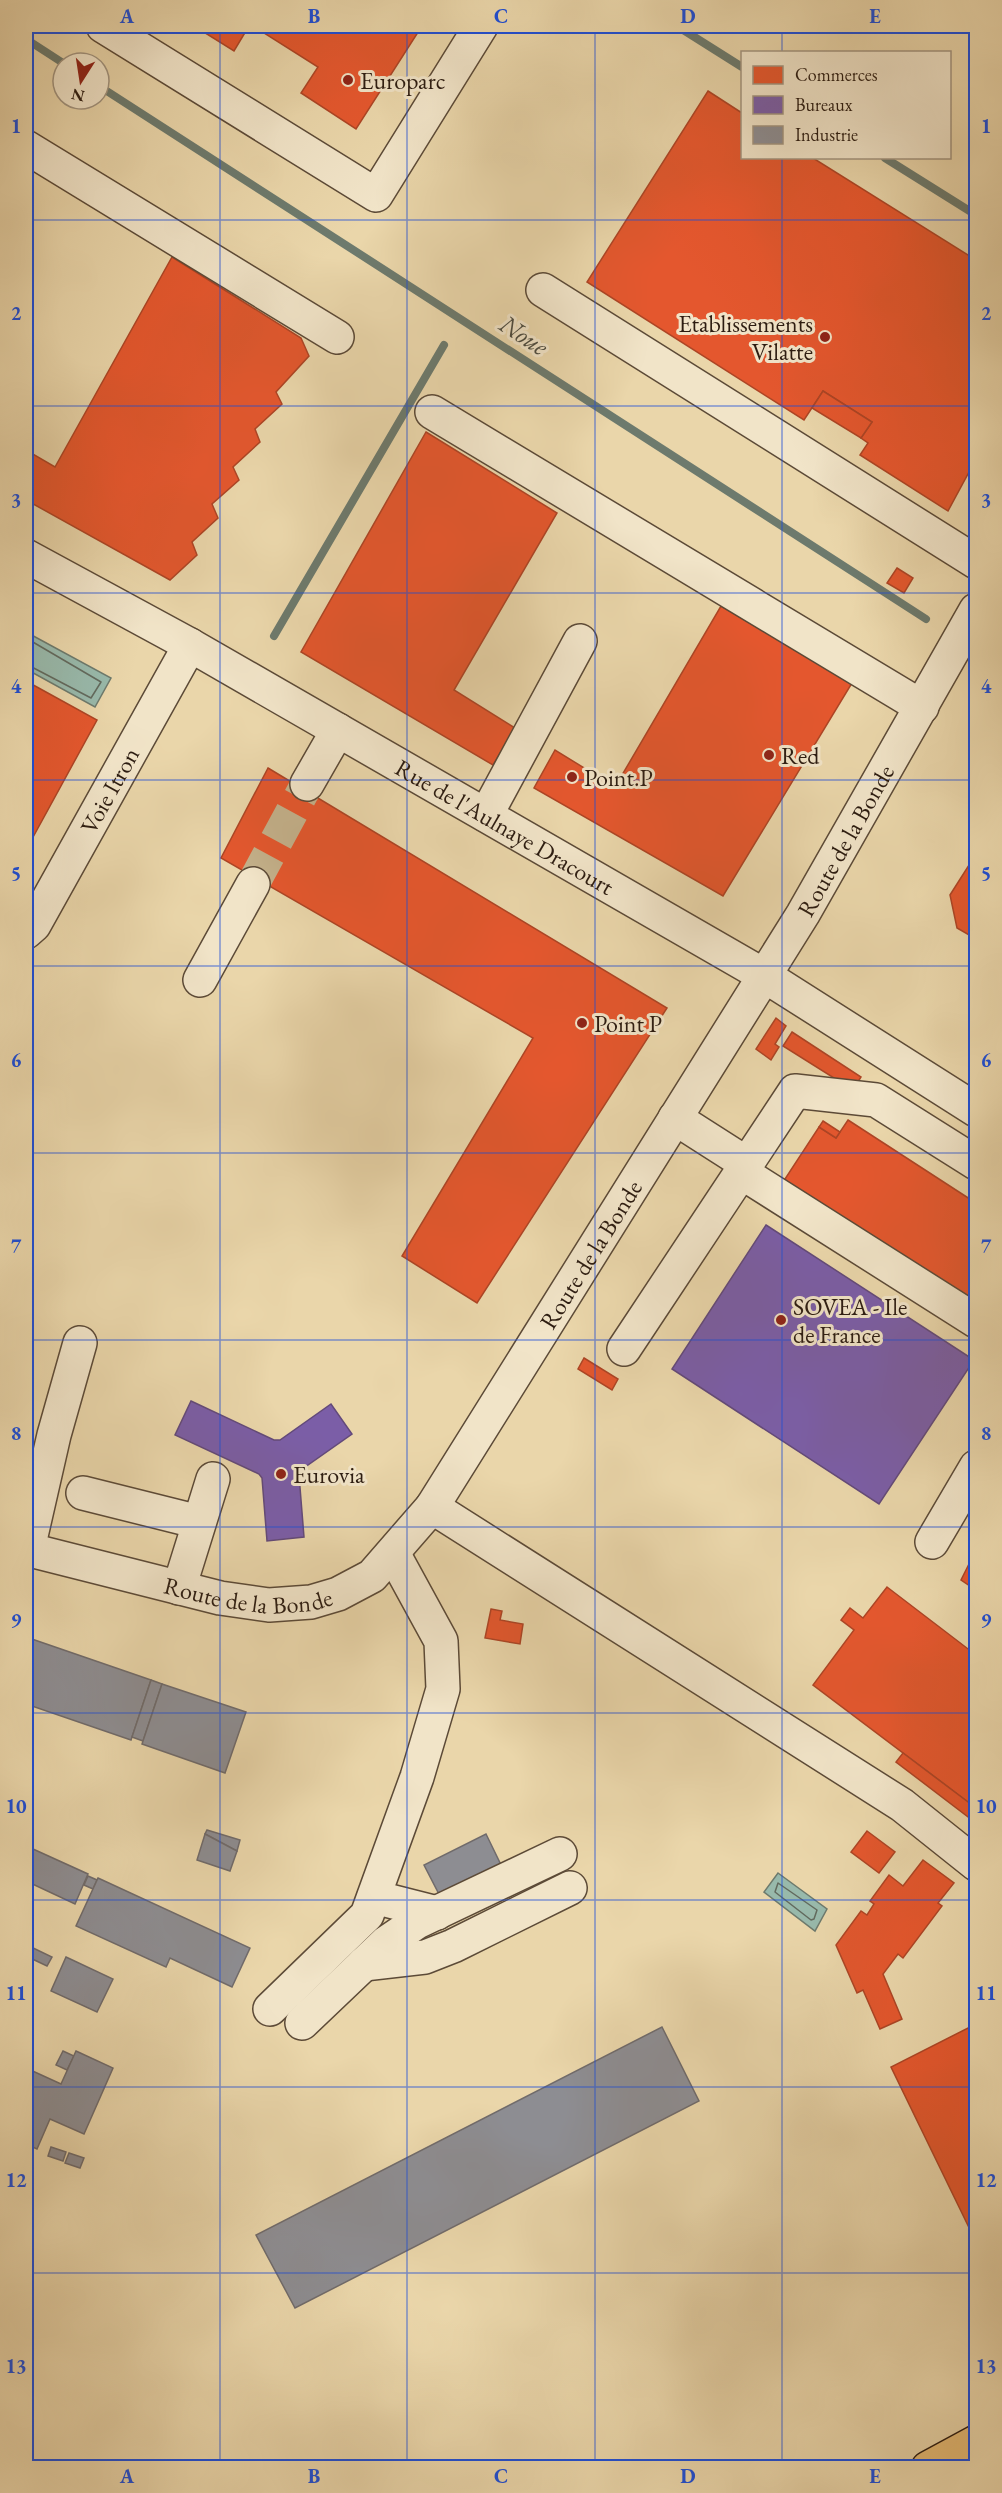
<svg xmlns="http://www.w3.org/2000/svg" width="1002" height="2493" font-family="'EB Garamond',serif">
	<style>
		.water { fill: #98b9ab; stroke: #6d7a6d; stroke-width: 1.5 }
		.shops { fill: #e4572e; stroke: #ad4525; stroke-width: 1.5 }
		.offices { fill: #7b5ea7; stroke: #634a7a; stroke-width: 1.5 }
		.industry { fill: #8d8d92; stroke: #706b6b; stroke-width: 1.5 }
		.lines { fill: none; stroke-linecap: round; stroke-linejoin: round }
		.shore { stroke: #626a5e; stroke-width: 1.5 }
		.stream { stroke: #6d7a6d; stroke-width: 8 }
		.minor-tunnel { stroke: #c4b18b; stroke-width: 33; stroke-dasharray: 33 16; stroke-linecap: butt }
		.minor-casing { stroke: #5c4a37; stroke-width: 36 }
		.major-casing { stroke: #2c1c11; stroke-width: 36 }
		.minor { stroke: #f1e4c8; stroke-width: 33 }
		.major { stroke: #e5bb75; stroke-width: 33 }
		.grid { fill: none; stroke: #1d4ed8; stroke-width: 1.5; stroke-opacity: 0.55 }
		.poi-dot { fill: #8f2418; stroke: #f1e4c8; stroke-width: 2 }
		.labels { text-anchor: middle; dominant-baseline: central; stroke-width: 6; stroke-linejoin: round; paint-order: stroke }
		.poi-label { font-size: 24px; fill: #2c1c11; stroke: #f1e4c8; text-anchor: start }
		.street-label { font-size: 24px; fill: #2c1c11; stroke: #f1e4c8 }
		.water-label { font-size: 26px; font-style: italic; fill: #4c4b3f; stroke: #f1e4c8 }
		.neatline { fill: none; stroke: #1d4ed8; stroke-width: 2 }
		.grid-label { font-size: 20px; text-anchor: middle; font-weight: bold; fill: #1d4ed8 }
	</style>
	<rect width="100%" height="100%" fill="#ead6aa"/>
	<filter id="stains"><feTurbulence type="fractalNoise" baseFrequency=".00333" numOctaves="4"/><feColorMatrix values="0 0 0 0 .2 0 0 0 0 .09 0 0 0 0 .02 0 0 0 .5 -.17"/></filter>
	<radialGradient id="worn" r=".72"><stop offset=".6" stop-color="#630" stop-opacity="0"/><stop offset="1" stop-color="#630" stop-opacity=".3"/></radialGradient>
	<g class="water">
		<path d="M26,632L111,678L95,707L26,669Z"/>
		<path d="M778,1873L827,1909L815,1931L764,1892Z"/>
	</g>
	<g class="shops">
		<path d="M194,26H249L234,51Z"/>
		<path d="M253,26H422L356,129L301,93L318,67Z"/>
		<path d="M708,91L742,113V158H813L976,260V459L948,511L860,455L868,443L861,438L872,422L823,391L804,420L587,282Z"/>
		<path d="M172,257L301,338L309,356L276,392L282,404L255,429L260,442L233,467L239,480L212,504L218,518L192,542L197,555L170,580L26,500V450L55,467Z"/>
		<path d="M823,391L872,422L861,438L812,408Z"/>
		<path d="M426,432L557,513L454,690L515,728L493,765L301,652Z"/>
		<path d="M897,568L913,578L904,593L887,583Z"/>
		<path d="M721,606L852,683L723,896L534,788L555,750L615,787Z"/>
		<path d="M26,681L97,720L26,850Z"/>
		<path d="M268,768L667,1008L477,1303L402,1256L533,1038L221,858Z"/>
		<path d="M976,854V939L957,928L950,895Z"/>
		<path d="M776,1018L786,1026L775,1044L779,1047L771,1060L756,1049Z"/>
		<path d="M792,1032L861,1077L853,1090L783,1046Z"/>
		<path d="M848,1120L976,1203V1305L783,1182L819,1127L836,1138Z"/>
		<path d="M823,1121L840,1132L836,1138L819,1127Z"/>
		<path d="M584,1358L618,1379L612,1390L578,1369Z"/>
		<path d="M976,1550V1590L961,1580Z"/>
		<path d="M887,1587L976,1655V1808L813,1685L854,1630L841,1620L850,1608L863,1618Z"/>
		<path d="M491,1609L502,1611L500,1620L523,1624L520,1644L485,1638Z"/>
		<path d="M903,1753L976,1808V1823L896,1762Z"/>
		<path d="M867,1831L895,1852L879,1873L851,1852Z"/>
		<path d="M923,1860L954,1883L938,1903L942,1906L903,1958L898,1954L883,1974L902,2019L880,2029L863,1990L857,1993L836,1945L861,1911L867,1915L874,1904L870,1901L889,1875L903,1886Z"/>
		<path d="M976,2024V2242L891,2067Z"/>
	</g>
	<g class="offices">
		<path d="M766,1225L974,1360L879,1504L672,1369Z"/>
		<path d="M191,1401L274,1440H280L331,1404L352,1434L301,1470L299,1475L304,1537L267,1541L262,1478L259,1474L175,1435Z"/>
	</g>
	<g class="industry">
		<path d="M26,1637L151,1680L131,1740L26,1704Z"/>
		<path d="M151,1680L162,1684L143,1741L132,1737Z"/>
		<path d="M162,1684L246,1712L225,1773L142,1744Z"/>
		<path d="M207,1830L240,1840L237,1851L205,1834Z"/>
		<path d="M205,1834L237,1851L230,1871L197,1860Z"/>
		<path d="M486,1834L503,1869L442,1900L424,1865Z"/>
		<path d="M33,1849L88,1874L75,1904L26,1881V1865Z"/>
		<path d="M88,1876L97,1880L93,1889L84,1885Z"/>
		<path d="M98,1878L250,1948L232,1987L170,1958L166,1967L76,1926Z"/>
		<path d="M29,1946L52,1957L47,1966L26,1956Z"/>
		<path d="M66,1957L113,1979L97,2012L51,1991Z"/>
		<path d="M662,2027L699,2101L295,2308L256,2235Z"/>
		<path d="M63,2051L74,2056L67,2070L56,2065Z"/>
		<path d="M76,2051L113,2068L84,2134L50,2119L37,2149L26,2144V2068L61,2084Z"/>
		<path d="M51,2147L66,2152L63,2161L48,2156Z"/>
		<path d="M69,2153L84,2158L80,2168L65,2163Z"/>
	</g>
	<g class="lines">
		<g class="shore">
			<path d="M26,638L101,682L91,698L26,664"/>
			<path d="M778,1883L817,1910L814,1919L811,1920L775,1892Z"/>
		</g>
		<g class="stream">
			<path d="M677,26L742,67"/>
			<path d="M26,39L63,63"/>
			<path d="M99,86L926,619"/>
			<path d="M885,158L976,215"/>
			<path d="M274,636L444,345"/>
		</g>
		<path class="minor-tunnel" d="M253,884L307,784"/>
		<g class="minor-casing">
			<g id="minor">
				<path d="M103,26L376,195L481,26"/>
				<path d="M26,147L337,337"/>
				<path d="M543,290L976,562"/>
				<path d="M432,412L922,707"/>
				<path id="s1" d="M26,556L190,645L765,976L976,1110"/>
				<path d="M307,784L338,730"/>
				<path d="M486,815L580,641"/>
				<path id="s2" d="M26,932L34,925L190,645"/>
				<path d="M200,980L253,884"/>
				<path d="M675,1118L747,1164"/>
				<path d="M741,1172L976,1321"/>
				<path d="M624,1349L795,1091L876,1100L976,1163"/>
				<path d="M83,1493L199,1522"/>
				<path d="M432,1507L902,1805L976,1864"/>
				<path d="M932,1542L976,1467"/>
				<path id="s3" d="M26,1549L220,1598L269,1605L311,1602L338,1594L372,1576L432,1507L803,914L976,610"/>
				<path d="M28,1549L54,1435L80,1343"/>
				<path d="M179,1588L213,1479"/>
				<path d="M374,1897L437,1913"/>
				<path d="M364,1964L425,1957L453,1946L570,1888"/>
				<path d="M270,2009L367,1915L417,1777L443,1689L441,1641L394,1555"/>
				<path d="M302,2023L386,1943L417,1922L560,1854"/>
			</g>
		</g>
		<g class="major-casing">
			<path id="major" d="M928,2468L976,2442"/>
		</g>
		<use href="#minor" class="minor"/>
		<use href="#major" class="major"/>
	</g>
	<path class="grid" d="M220,26V2468M407,26V2468M595,26V2468M782,26V52M782,158V2468M26,220H976M26,406H976M26,593H976M26,780H976M26,966H976M26,1153H976M26,1340H976M26,1527H976M26,1713H976M26,1900H976M26,2087H976M26,2273H976"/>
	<g class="poi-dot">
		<circle cx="348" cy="80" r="6"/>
		<circle cx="825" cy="337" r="6"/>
		<circle cx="769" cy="755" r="6"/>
		<circle cx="572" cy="777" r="6"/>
		<circle cx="582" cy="1023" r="6"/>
		<circle cx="781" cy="1320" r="6"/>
		<circle cx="281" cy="1474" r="6"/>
	</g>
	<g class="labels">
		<g class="poi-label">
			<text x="360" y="80">Europarc</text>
			<text x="813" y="323" text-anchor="end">Etablissements<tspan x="813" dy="28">Vilatte</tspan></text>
			<text x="781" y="755">Red</text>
			<text x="584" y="777">Point.P</text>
			<text x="594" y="1023">Point P</text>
			<text x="793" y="1306">SOVEA - Ile<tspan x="793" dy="28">de France</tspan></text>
			<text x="293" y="1474">Eurovia</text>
		</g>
		<g class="street-label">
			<text stroke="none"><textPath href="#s2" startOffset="165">Voie Itron</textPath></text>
			<text stroke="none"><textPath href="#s1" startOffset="550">Rue de l'Aulnaye Dracourt</textPath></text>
			<text stroke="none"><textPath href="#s3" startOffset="1234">Route de la Bonde</textPath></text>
			<text stroke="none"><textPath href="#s3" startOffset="748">Route de la Bonde</textPath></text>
			<text stroke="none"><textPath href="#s3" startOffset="228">Route de la Bonde</textPath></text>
		</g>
		<g class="water-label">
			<text transform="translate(524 335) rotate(33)">Noue</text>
		</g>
	</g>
	<rect width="1002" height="2493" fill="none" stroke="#ead6aa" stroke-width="66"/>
	<rect x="741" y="51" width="210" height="108" fill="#f1e4c8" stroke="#a2947f" stroke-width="1.5"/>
	<rect x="753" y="66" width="30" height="18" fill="#e4572e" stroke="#a2947f" stroke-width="1.5"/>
	<text x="795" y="81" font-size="18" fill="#2c1c11">Commerces</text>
	<rect x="753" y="96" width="30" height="18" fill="#7b5ea7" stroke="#a2947f" stroke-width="1.5"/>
	<text x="795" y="111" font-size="18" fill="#2c1c11">Bureaux</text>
	<rect x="753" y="126" width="30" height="18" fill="#8d8d92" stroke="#a2947f" stroke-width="1.5"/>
	<text x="795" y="141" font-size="18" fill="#2c1c11">Industrie</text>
	<g transform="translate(81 81) rotate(192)"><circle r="28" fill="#f1e4c8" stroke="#a2947f" stroke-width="1.5"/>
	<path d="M0-4.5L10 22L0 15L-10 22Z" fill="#8f2418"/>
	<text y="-9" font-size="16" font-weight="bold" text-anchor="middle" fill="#2c1c11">N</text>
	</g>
	<rect x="33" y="33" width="936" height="2427" class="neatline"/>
	<g class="grid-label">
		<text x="127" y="23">A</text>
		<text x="314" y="23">B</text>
		<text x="501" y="23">C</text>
		<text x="688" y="23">D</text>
		<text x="875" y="23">E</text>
		<text x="16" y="133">1</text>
		<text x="986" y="133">1</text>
		<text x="16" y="320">2</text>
		<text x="986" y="320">2</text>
		<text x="16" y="507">3</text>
		<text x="986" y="507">3</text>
		<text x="16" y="693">4</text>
		<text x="986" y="693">4</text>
		<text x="16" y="880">5</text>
		<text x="986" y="880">5</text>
		<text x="16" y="1067">6</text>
		<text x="986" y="1067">6</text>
		<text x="16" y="1253">7</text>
		<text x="986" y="1253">7</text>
		<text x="16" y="1440">8</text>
		<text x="986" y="1440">8</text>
		<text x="16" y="1627">9</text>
		<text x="986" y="1627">9</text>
		<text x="16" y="1813">10</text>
		<text x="986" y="1813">10</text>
		<text x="16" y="2000">11</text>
		<text x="986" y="2000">11</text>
		<text x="16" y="2187">12</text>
		<text x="986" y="2187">12</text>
		<text x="16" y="2373">13</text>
		<text x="986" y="2373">13</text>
		<text x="127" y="2483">A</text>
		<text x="314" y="2483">B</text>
		<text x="501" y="2483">C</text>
		<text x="688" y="2483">D</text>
		<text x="875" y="2483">E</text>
	</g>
	<rect width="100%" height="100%" filter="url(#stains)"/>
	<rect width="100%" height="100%" fill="url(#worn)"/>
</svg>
